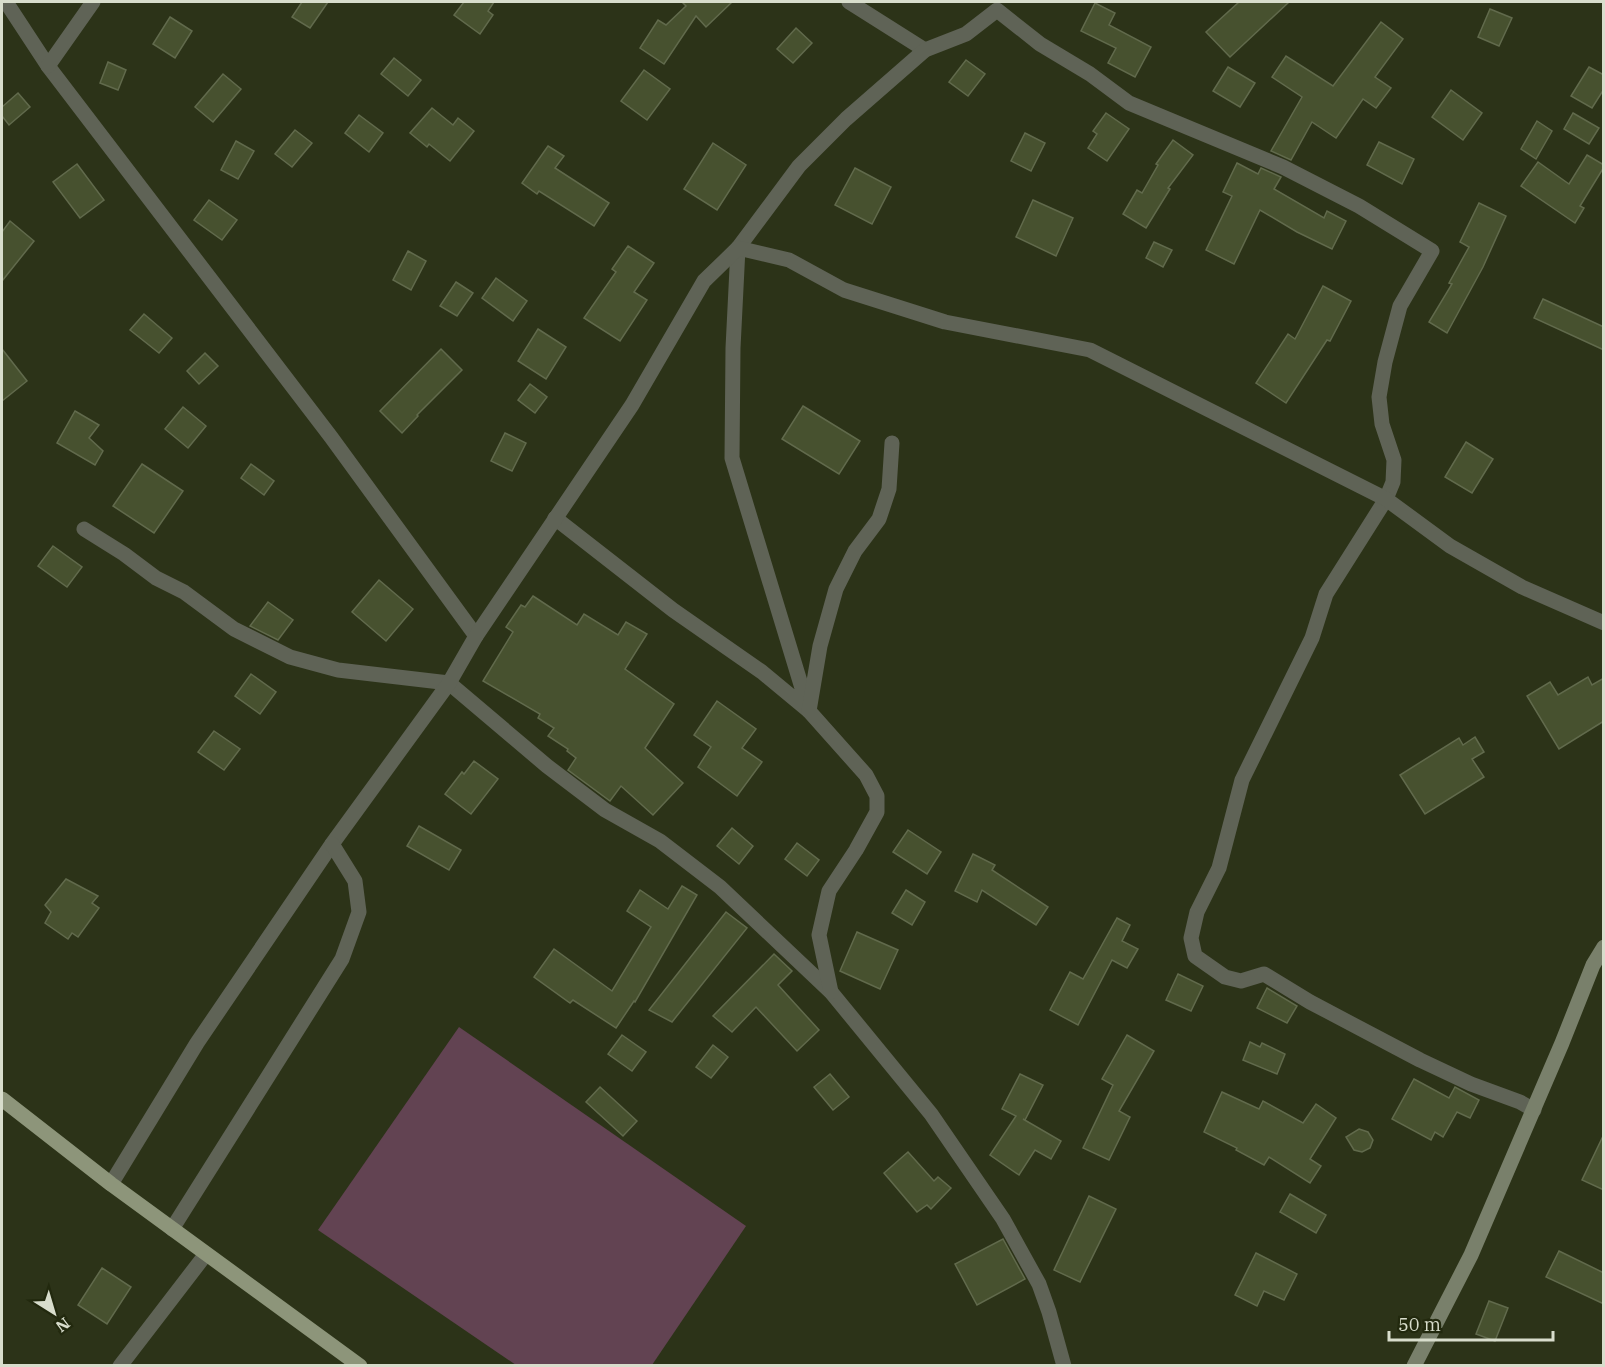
<svg xmlns="http://www.w3.org/2000/svg" width="1605" height="1367" font-family="'IBM Plex Serif',serif">
	<style>
		.green { fill: #624352 }
		.building { fill: #47512f; stroke: #616a4c; stroke-width: 1.5 }
		.lines { fill: none; stroke-linecap: round; stroke-linejoin: round }
		.street { stroke: #5f6356; stroke-width: 15 }
		.secondary { stroke: #79806b; stroke-width: 15 }
		.primary { stroke: #8d957a; stroke-width: 15 }
	</style>
	<rect width="100%" height="100%" fill="#2c3318"/>
	<path class="green" d="M459,1027L746,1226L652,1365H516L318,1230Z"/>
	<g class="building">
		<path d="M302,2H328L310,28L292,17Z"/>
		<path d="M464,2H494L488,11L493,15L480,34L454,15Z"/>
		<path d="M682,2H732L706,27L696,16L664,64L640,48L658,20L666,25L686,6Z"/>
		<path d="M1239,2H1289L1230,57L1206,32Z"/>
		<path d="M1095,3L1115,13L1109,25L1151,47L1135,77L1108,63L1116,48L1081,31Z"/>
		<path d="M1490,9L1512,18L1499,46L1478,37Z"/>
		<path d="M170,17L192,31L175,58L153,44Z"/>
		<path d="M1381,22L1403,39L1375,77L1391,88L1376,108L1363,99L1336,138L1312,122L1291,160L1271,151L1302,97L1272,77L1286,56L1333,86Z"/>
		<path d="M796,28L812,43L793,63L777,49Z"/>
		<path d="M394,58L421,80L408,96L381,74Z"/>
		<path d="M966,60L985,74L968,96L949,82Z"/>
		<path d="M108,62L126,70L118,90L100,83Z"/>
		<path d="M1228,67L1255,83L1240,107L1213,91Z"/>
		<path d="M1589,67L1604,75V89L1592,108L1571,96Z"/>
		<path d="M644,70L670,89L647,120L621,101Z"/>
		<path d="M223,74L241,89L213,122L195,107Z"/>
		<path d="M1451,90L1482,113L1463,140L1432,117Z"/>
		<path d="M18,93L30,107L9,125L2,116V107Z"/>
		<path d="M432,108L453,125L458,118L474,131L450,161L429,144L427,147L410,133Z"/>
		<path d="M1106,113L1129,129L1107,161L1088,148L1097,134L1093,131Z"/>
		<path d="M1573,113L1599,128L1589,144L1564,129Z"/>
		<path d="M359,115L383,133L369,152L345,133Z"/>
		<path d="M1537,121L1552,131L1536,159L1521,149Z"/>
		<path d="M295,130L312,143L292,167L275,154Z"/>
		<path d="M1025,133L1045,143L1031,171L1011,161Z"/>
		<path d="M1173,140L1193,155L1168,188L1170,189L1146,228L1123,214L1137,190L1142,193L1158,165L1156,164Z"/>
		<path d="M236,141L254,151L238,179L221,170Z"/>
		<path d="M1379,142L1414,159L1402,184L1367,165Z"/>
		<path d="M713,143L746,165L717,210L684,189Z"/>
		<path d="M548,146L564,156L555,168L609,203L594,226L539,191L537,194L522,183Z"/>
		<path d="M1587,155L1604,165V167L1580,206L1584,208L1575,223L1521,186L1538,162L1569,184Z"/>
		<path d="M1237,163L1258,174L1261,168L1281,177L1274,189L1324,218L1327,211L1346,221L1332,249L1297,232L1260,210L1234,264L1206,250L1232,196L1223,192Z"/>
		<path d="M77,164L104,200L80,218L53,182Z"/>
		<path d="M855,168L891,187L872,224L835,205Z"/>
		<path d="M209,200L237,220L222,240L194,220Z"/>
		<path d="M1033,200L1073,218L1056,256L1016,237Z"/>
		<path d="M1479,203L1506,216L1483,267L1447,333L1429,322L1452,284L1449,283L1469,247L1460,242Z"/>
		<path d="M10,221L34,241L2,281V232Z"/>
		<path d="M1154,242L1172,250L1163,267L1146,258Z"/>
		<path d="M628,246L654,263L634,292L647,300L620,341L584,318L616,272L612,269Z"/>
		<path d="M408,251L426,261L411,290L393,280Z"/>
		<path d="M496,278L527,301L513,321L482,298Z"/>
		<path d="M456,282L473,293L457,316L440,306Z"/>
		<path d="M1323,286L1351,301L1330,341L1327,340L1286,403L1256,383L1288,334L1295,339Z"/>
		<path d="M1543,299L1604,327V350L1534,318Z"/>
		<path d="M144,314L172,338L159,353L130,330Z"/>
		<path d="M538,329L566,347L546,379L518,361Z"/>
		<path d="M2,349L27,381L2,401Z"/>
		<path d="M441,349L462,370L417,415L418,416L402,433L380,411Z"/>
		<path d="M205,353L218,366L199,384L187,371Z"/>
		<path d="M530,384L547,397L535,413L518,400Z"/>
		<path d="M803,406L860,441L839,474L782,439Z"/>
		<path d="M183,407L206,426L188,448L165,429Z"/>
		<path d="M75,411L99,425L89,438L103,451L95,465L57,443Z"/>
		<path d="M505,433L526,443L512,471L491,461Z"/>
		<path d="M1466,442L1493,459L1472,493L1445,477Z"/>
		<path d="M142,464L183,491L154,533L113,506Z"/>
		<path d="M251,464L274,481L264,495L241,478Z"/>
		<path d="M53,546L82,567L67,587L38,566Z"/>
		<path d="M379,580L413,609L386,641L352,612Z"/>
		<path d="M533,596L577,625L584,614L618,635L626,622L647,634L625,669L674,704L645,748L683,783L653,815L621,786L610,801L568,770L576,758L567,751L568,749L548,736L554,728L538,718L540,714L483,681L513,632L506,627L521,605L525,607Z"/>
		<path d="M268,602L293,620L278,640L250,626Z"/>
		<path d="M251,674L276,692L260,714L235,696Z"/>
		<path d="M1588,677L1592,685L1604,678V721L1559,749L1527,696L1550,682L1558,695Z"/>
		<path d="M717,701L756,729L742,748L762,762L737,796L698,767L711,747L694,735Z"/>
		<path d="M214,731L240,749L224,770L198,752Z"/>
		<path d="M1475,737L1484,752L1472,759L1484,777L1425,814L1400,775L1459,738L1463,745Z"/>
		<path d="M474,761L498,779L471,814L445,794L462,772L464,774Z"/>
		<path d="M419,826L461,850L449,870L407,846Z"/>
		<path d="M732,828L753,846L739,864L717,846Z"/>
		<path d="M908,830L941,852L927,874L893,852Z"/>
		<path d="M797,843L819,860L807,876L785,859Z"/>
		<path d="M973,854L995,865L992,870L1048,907L1036,925L982,890L977,902L955,891Z"/>
		<path d="M66,879L98,896L92,903L99,908L78,937L72,933L68,939L45,923L51,912L45,905Z"/>
		<path d="M682,886L697,895L635,1002L634,1001L616,1028L573,1000L570,1003L534,977L554,949L612,991L651,927L627,911L640,890L668,909Z"/>
		<path d="M906,890L925,902L912,925L892,913Z"/>
		<path d="M726,912L747,928L672,1022L649,1010Z"/>
		<path d="M1117,918L1130,925L1122,941L1138,949L1127,968L1112,960L1078,1025L1050,1010L1070,972L1083,979Z"/>
		<path d="M857,932L898,950L880,989L840,971Z"/>
		<path d="M774,954L792,971L778,985L819,1030L797,1051L756,1007L732,1032L713,1016Z"/>
		<path d="M1178,974L1203,986L1191,1011L1166,1000Z"/>
		<path d="M1267,988L1297,1006L1287,1023L1257,1008Z"/>
		<path d="M622,1035L646,1052L632,1071L608,1054Z"/>
		<path d="M1127,1035L1154,1051L1119,1111L1130,1117L1109,1160L1083,1148L1113,1085L1102,1079Z"/>
		<path d="M1250,1042L1260,1047L1262,1043L1285,1054L1277,1074L1243,1060Z"/>
		<path d="M713,1045L728,1057L711,1078L696,1067Z"/>
		<path d="M830,1074L849,1097L833,1110L814,1087Z"/>
		<path d="M1020,1074L1043,1085L1025,1120L1023,1119L1061,1141L1051,1159L1035,1150L1019,1175L990,1155L1016,1116L1002,1109Z"/>
		<path d="M1414,1079L1449,1098L1455,1087L1479,1100L1470,1118L1457,1112L1443,1137L1435,1132L1431,1140L1392,1119Z"/>
		<path d="M600,1087L637,1121L623,1136L586,1102Z"/>
		<path d="M1222,1092L1259,1109L1263,1101L1303,1123L1316,1104L1336,1118L1310,1159L1321,1166L1310,1183L1269,1157L1264,1165L1236,1150L1237,1148L1204,1132Z"/>
		<path d="M1359,1129L1368,1132L1373,1140L1370,1148L1362,1152L1354,1150L1346,1137Z"/>
		<path d="M1604,1134V1190L1582,1180Z"/>
		<path d="M908,1152L934,1181L938,1177L951,1188L931,1209L927,1205L917,1212L884,1173Z"/>
		<path d="M1290,1194L1326,1215L1316,1233L1280,1212Z"/>
		<path d="M1089,1196L1116,1209L1080,1282L1054,1270Z"/>
		<path d="M1003,1239L1025,1279L977,1305L955,1264Z"/>
		<path d="M1559,1251L1604,1273V1304L1546,1277Z"/>
		<path d="M1256,1253L1297,1274L1284,1300L1264,1291L1257,1306L1235,1295Z"/>
		<path d="M102,1268L131,1287L107,1324L78,1305Z"/>
		<path d="M1489,1301L1508,1308L1495,1341L1476,1334Z"/>
	</g>
	<g class="lines">
		<g class="street">
			<path d="M6,2L48,66L331,437L476,636"/>
			<path d="M849,2L925,50"/>
			<path d="M48,66L93,2"/>
			<path d="M555,518L673,610L762,672L809,711L732,458L733,348L738,248L799,166L846,119L925,50L966,34L997,10L1040,44L1090,74L1129,103L1283,167L1359,206L1432,251L1400,306L1385,362L1379,397L1382,424L1394,460L1393,482L1386,499L1326,594L1312,638L1242,780L1219,868L1197,912L1191,938L1195,956L1225,977L1241,981L1264,974L1310,1002L1420,1060L1471,1084L1520,1102L1534,1110"/>
			<path d="M84,529L124,554L156,578L184,592L234,629L290,657L338,670L449,683L547,766L605,810L660,841L720,887L831,992L931,1114L1003,1219L1039,1284L1049,1312L1064,1366"/>
			<path d="M831,992L819,935L829,891L856,850L877,812V796L866,775L809,711L820,646L836,589L855,551L879,519L889,489L892,443"/>
			<path d="M111,1184L197,1043L332,844L449,683L476,636L632,405L704,281L738,248L789,260L844,290L945,322L1090,350L1386,499L1450,546L1522,587L1604,623"/>
			<path d="M172,1229L342,959L359,912L355,881L332,844"/>
			<path d="M120,1366L206,1254"/>
		</g>
		<path class="secondary" d="M1414,1366L1471,1255L1562,1043L1593,965L1604,947"/>
		<path class="primary" d="M2,1099L111,1184L360,1366"/>
	</g>
	<rect width="1605" height="1367" fill="none" stroke="#d8ddcc" stroke-width="6"/>
	<g transform="translate(54 1313) rotate(143)" stroke="#22290e" stroke-width="4.5" paint-order="stroke">
	<path d="M0-4.5L10 22L0 15L-10 22Z" fill="#d8ddcc"/>
	<text y="-9" font-size="16" font-weight="bold" text-anchor="middle" fill="#d8ddcc">N</text>
	</g>
	<path d="M1389 1331v9h164v-9" fill="none" stroke="#d8ddcc" stroke-width="3"/>
	<text x="1398" y="1331" font-size="18" fill="#d8ddcc" stroke="#22290e" stroke-width="4.5" paint-order="stroke">50 m</text>
</svg>
